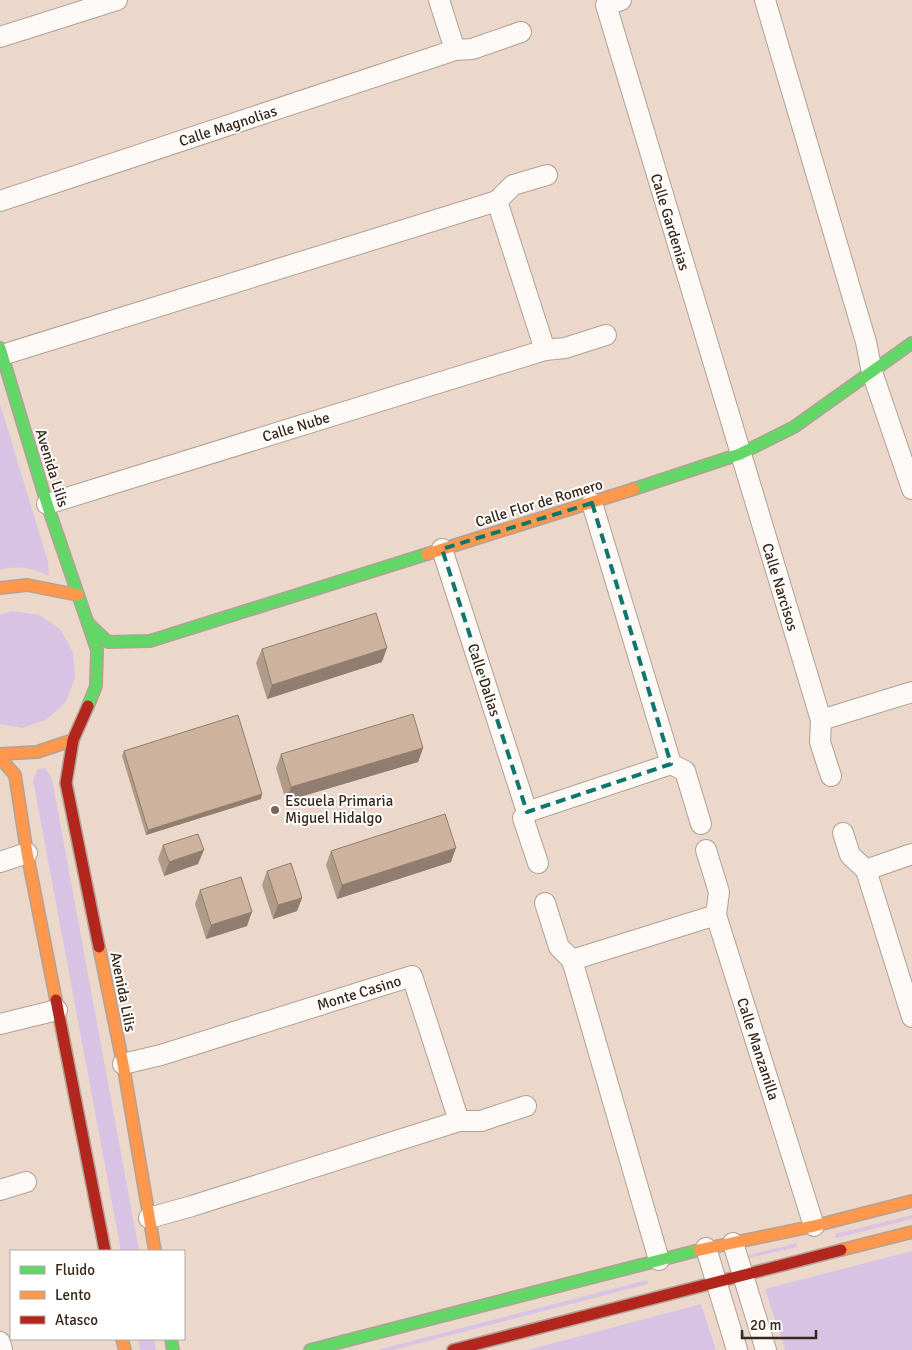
<svg xmlns="http://www.w3.org/2000/svg" width="912" height="1350" font-family="Signika,sans-serif">
	<style>
		.green { fill: #d8c3e4 }
		.lines { fill: none; stroke-linecap: round; stroke-linejoin: round }
		.street-casing { stroke: #b1a195; stroke-width: 22 }
		.fast-casing { stroke: #b1a195; stroke-width: 14 }
		.slow-casing { stroke: #b1a195; stroke-width: 14 }
		.jam-casing { stroke: #b1a195; stroke-width: 14 }
		.street { stroke: #fcf9f7; stroke-width: 20 }
		.fast { stroke: #63d668; stroke-width: 11 }
		.slow { stroke: #ff974d; stroke-width: 11 }
		.jam { stroke: #b3261e; stroke-width: 11 }
		.wall { fill: #b09a88 }
		.shaded-wall { fill: #907d6f }
		.building { fill: #cdb39e; stroke: #907d6f }
		.marked { fill: none; stroke: #0f766e; stroke-width: 4; stroke-dasharray: 10 6; stroke-linejoin: round }
		.poi-dot { fill: #776658; stroke: #fff; stroke-width: 2 }
		.labels { text-anchor: middle; dominant-baseline: central; stroke-width: 4; stroke-linejoin: round; paint-order: stroke }
		.street-label { font-size: 15px; fill: #38281b; stroke: #fff }
		.poi-label { font-size: 15px; fill: #38281b; stroke: #fff; text-anchor: start }
	</style>
	<rect width="100%" height="100%" fill="#ebd8ca"/>
	<g class="green">
		<path d="M0,404L48,562L49,576C31,568 20,565 0,570Z"/>
		<path d="M13,611L39,615L60,629L73,652L75,678L66,702L46,720L22,728L0,724V615Z"/>
		<path d="M45,768L52,779L139,1251H121L33,780L38,769Z"/>
		<path d="M912,1215V1219L836,1238L835,1234Z"/>
		<path d="M796,1243L797,1247L749,1258V1255Z"/>
		<path d="M912,1251V1350H785L765,1289Z"/>
		<path d="M647,1280L648,1284L393,1350H377Z"/>
		<path d="M701,1304L716,1350H528Z"/>
		<path d="M138,1339H154L156,1350H140Z"/>
	</g>
	<g class="lines">
		<g class="street-casing">
			<g id="street">
				<path d="M621,0L606,5L821,720L912,692"/>
				<path d="M765,0L866,342L872,372L912,489"/>
				<path d="M0,37L117,0"/>
				<path d="M455,50L472,49L521,32"/>
				<path d="M0,201L455,50L439,0"/>
				<path d="M497,201L513,185L547,175"/>
				<path d="M545,350L565,348L606,335"/>
				<path d="M2,355L497,201L545,350L47,504"/>
				<path d="M442,549L527,812L671,764L592,503"/>
				<path d="M821,720L820,742L831,776"/>
				<path d="M671,764L685,771L701,824"/>
				<path d="M527,812L523,818L538,863"/>
				<path d="M843,833L850,855L866,870"/>
				<path d="M706,850L719,892L716,915"/>
				<path d="M912,854L866,870L912,1017"/>
				<path d="M0,862L27,853"/>
				<path d="M545,903L559,947L572,960"/>
				<path d="M0,1024L57,1010"/>
				<path d="M123,1064L161,1055L412,976L459,1121L192,1206L149,1218"/>
				<path d="M459,1121H481L526,1106"/>
				<path d="M0,1190L26,1182"/>
				<path d="M733,1243L766,1350"/>
				<path d="M706,1248L737,1350"/>
				<path d="M659,1260L572,960L716,915L814,1226"/>
				<path d="M0,1342L2,1350"/>
			</g>
		</g>
		<g class="fast-casing">
			<g id="fast">
				<path d="M0,348L47,504L97,650L96,686L88,706"/>
				<path d="M634,489L740,454L794,427L912,343"/>
				<path d="M89,624L108,642L150,641L427,554"/>
				<path d="M171,1339L173,1350"/>
				<path d="M310,1350L699,1250"/>
			</g>
		</g>
		<g class="slow-casing">
			<g id="slow">
				<path d="M427,554L634,489"/>
				<path d="M0,588L27,585L78,595"/>
				<path d="M0,754L37,752L73,740"/>
				<path d="M0,758L15,775L27,853L56,1000"/>
				<path d="M99,947L123,1064L155,1251"/>
				<path d="M699,1250L814,1226L912,1201"/>
				<path d="M841,1250L912,1232"/>
				<path d="M122,1339L125,1350"/>
			</g>
		</g>
		<g class="jam-casing">
			<g id="jam">
				<path d="M88,706L73,740L66,783L99,947"/>
				<path d="M56,1000L105,1251"/>
				<path d="M453,1350L841,1250"/>
			</g>
		</g>
		<use href="#street" class="street"/>
		<use href="#fast" class="fast"/>
		<use href="#slow" class="slow"/>
		<use href="#jam" class="jam"/>
	</g>
	<g class="wall">
		<path d="M262,649L382,662L267,699L256,663Z"/>
		<path d="M423,748L418,762L286,801L276,768L281,754Z"/>
		<path d="M124,751L261,799L146,835L122,756Z"/>
		<path d="M163,845L198,864L164,876L158,859Z"/>
		<path d="M331,851L451,862L337,899L326,865Z"/>
		<path d="M267,871L302,898L297,911L273,919L262,885Z"/>
		<path d="M200,890L247,926L206,939L195,904Z"/>
	</g>
	<g class="shaded-wall">
		<path d="M387,648L382,662L267,699L272,685Z"/>
		<path d="M423,748L418,762L286,801L291,787Z"/>
		<path d="M262,794L261,799L146,835L148,830Z"/>
		<path d="M456,848L451,862L337,899L342,885Z"/>
		<path d="M204,850L198,864L164,876L169,862Z"/>
		<path d="M302,898L297,911L273,919L278,905Z"/>
		<path d="M252,912L247,926L206,939L211,925Z"/>
	</g>
	<g class="building">
		<path d="M376,613L387,648L272,685L262,649Z"/>
		<path d="M413,714L423,748L291,787L281,754Z"/>
		<path d="M238,715L262,794L148,830L124,751Z"/>
		<path d="M445,814L456,848L342,885L331,851Z"/>
		<path d="M198,834L204,850L169,862L163,845Z"/>
		<path d="M291,863L302,898L278,905L267,871Z"/>
		<path d="M241,877L252,912L211,925L200,890Z"/>
	</g>
	<path class="marked" d="M592,503L671,764L527,812L442,549Z"/>
	<circle class="poi-dot" cx="275" cy="810" r="5"/>
	<g class="labels">
		<g class="street-label">
			<text transform="translate(228 126) rotate(-18)">Calle Magnolias</text>
			<text transform="translate(670 222) rotate(73)">Calle Gardenias</text>
			<text transform="translate(296 427) rotate(-17)">Calle Nube</text>
			<text transform="translate(52 468) rotate(73)">Avenida Lilis</text>
			<text transform="translate(539 503) rotate(-17)">Calle Flor de Romero</text>
			<text transform="translate(780 587) rotate(73)">Calle Narcisos</text>
			<text transform="translate(484 680) rotate(72)">Calle Dalias</text>
			<text transform="translate(123 992) rotate(79)">Avenida Lilis</text>
			<text transform="translate(359 993) rotate(-17)">Monte Casino</text>
			<text transform="translate(758 1049) rotate(72)">Calle Manzanilla</text>
		</g>
		<g class="poi-label">
			<text x="285" y="801">Escuela Primaria<tspan x="285" dy="17">Miguel Hidalgo</tspan></text>
		</g>
	</g>
	<rect x="10" y="1250" width="175" height="90" fill="#ffffff" stroke="#afa9a4"/>
	<rect x="20" y="1266" width="25" height="8" fill="#63d668" stroke="#afa9a4"/>
	<text x="55" y="1275" font-size="15" fill="#38281b">Fluido</text>
	<rect x="20" y="1291" width="25" height="8" fill="#ff974d" stroke="#afa9a4"/>
	<text x="55" y="1300" font-size="15" fill="#38281b">Lento</text>
	<rect x="20" y="1316" width="25" height="8" fill="#b3261e" stroke="#afa9a4"/>
	<text x="55" y="1325" font-size="15" fill="#38281b">Atasco</text>
	<path d="M742 1330v8h74v-8" fill="none" stroke="#38281b" stroke-width="2.5"/>
	<text x="750" y="1330" font-size="15" fill="#38281b" stroke="#ffffff" stroke-width="4" paint-order="stroke">20 m</text>
</svg>
